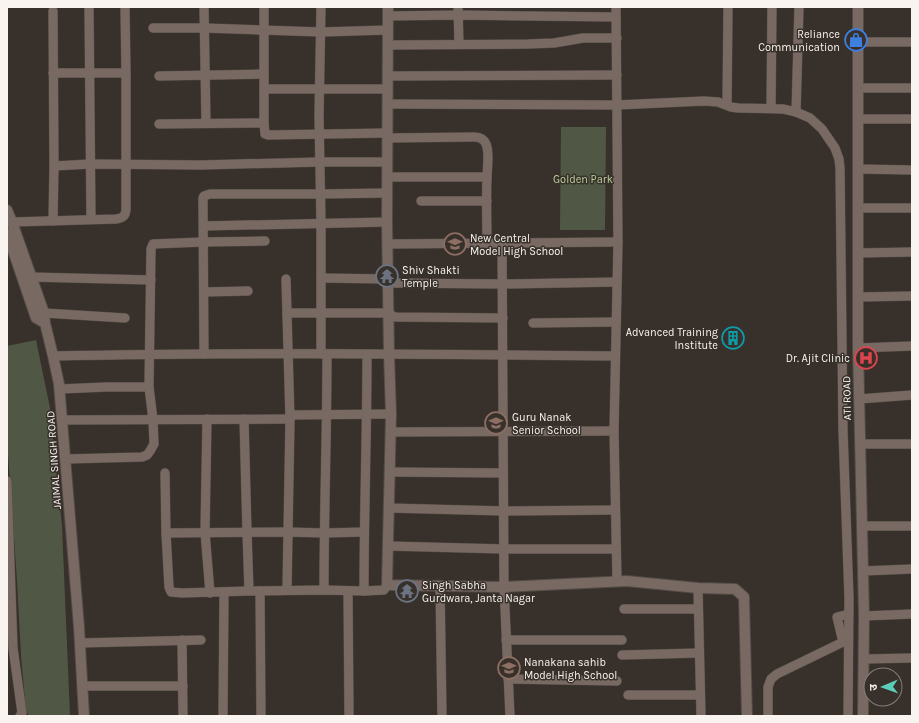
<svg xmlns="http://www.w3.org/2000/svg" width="919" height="723" font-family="Karla,'Noto Sans Devanagari',sans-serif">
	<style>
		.green { fill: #505845 }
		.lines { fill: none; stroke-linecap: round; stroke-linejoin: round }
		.minor-casing { stroke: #534b46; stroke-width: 10 }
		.tertiary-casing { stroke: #534b46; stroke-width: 12 }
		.minor { stroke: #786a62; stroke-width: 9 }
		.tertiary { stroke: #786a62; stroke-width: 10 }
		.labels { text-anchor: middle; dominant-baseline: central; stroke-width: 3; stroke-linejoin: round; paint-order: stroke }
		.poi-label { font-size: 11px; fill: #f9f4f0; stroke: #38302a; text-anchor: start }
		.park-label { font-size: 11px; fill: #bbd199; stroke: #38302a }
		.street-label { font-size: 11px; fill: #f9f4f0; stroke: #38302a }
	</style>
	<rect width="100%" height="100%" fill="#38302a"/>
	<g class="green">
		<path d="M561,127H606L605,230H560Z"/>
		<path d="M36,340L50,408L62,526L70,716H29L26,711L21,655L17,580L7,439V346Z"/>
	</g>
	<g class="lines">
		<g class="minor-casing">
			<g id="minor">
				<path d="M204,7L206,123"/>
				<path d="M264,7V123L265,134L268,135L387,133"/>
				<path d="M458,7L459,44"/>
				<path d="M616,7L618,242L614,431L617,581"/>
				<path d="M89,8L91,219"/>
				<path d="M53,11L54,166L53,221"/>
				<path d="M388,16L458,15L616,17"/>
				<path d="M153,28H204L321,32L388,30"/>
				<path d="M858,42H912"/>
				<path d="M388,45L528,44L554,43L583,38H617"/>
				<path d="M53,73H126"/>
				<path d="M159,76L264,74"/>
				<path d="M388,76L617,75"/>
				<path d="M858,88H912"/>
				<path d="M264,89H387"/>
				<path d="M387,104L617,105L704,101L718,102L731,107L738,108L783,109L796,112L810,118L822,129L835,148L839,159L840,168L843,431L849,598L848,716"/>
				<path d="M727,105L728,7"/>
				<path d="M771,108L772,7"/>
				<path d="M796,112L799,7"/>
				<path d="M858,119H912"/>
				<path d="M159,124L264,123"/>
				<path d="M387,138L474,137C479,137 484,139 486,144C490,152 487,169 487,178C486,200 487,221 487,243"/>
				<path d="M54,166L90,164L201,165L319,162H387"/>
				<path d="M858,169L912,170"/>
				<path d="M387,177H487"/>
				<path d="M421,201H487"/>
				<path d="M858,208H912"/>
				<path d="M12,222L116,219C122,218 125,217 126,210V73L125,7"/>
				<path d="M204,226L387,222"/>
				<path d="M502,242L504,587L510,716"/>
				<path d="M388,244L618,242"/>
				<path d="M858,253L912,252"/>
				<path d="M31,277L151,280"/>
				<path d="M321,278L388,279"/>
				<path d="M286,279L290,419L287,590"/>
				<path d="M388,283L502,284L617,282"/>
				<path d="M204,292L248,291"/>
				<path d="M859,297L912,296"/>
				<path d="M44,313L125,318"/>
				<path d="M287,313H388L393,316L396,317L503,318"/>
				<path d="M533,323L616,322"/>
				<path d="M858,348L912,346"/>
				<path d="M204,354L203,204V198L204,196L210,194H321L387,193"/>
				<path d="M321,354V223L319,116L321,7"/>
				<path d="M53,356C241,352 428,354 615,356"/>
				<path d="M60,389L106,387H149"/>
				<path d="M859,399L912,395"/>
				<path d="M290,415L391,414"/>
				<path d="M207,419L205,532L210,593"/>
				<path d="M244,419L247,532L249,591L324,590L364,591L384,590L387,585"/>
				<path d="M63,420L290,419"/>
				<path d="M391,432L614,431"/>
				<path d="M860,444H912"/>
				<path d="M66,459L142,457L147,455L150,451L154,444L153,420L149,387L151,249L153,244L203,242L265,241"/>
				<path d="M390,472L503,473"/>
				<path d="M165,473L166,533L169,587L171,592L182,593L249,591"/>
				<path d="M7,481L13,648L22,713L20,716"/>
				<path d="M389,508L504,511L615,510"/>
				<path d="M862,526H912"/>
				<path d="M166,533L288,532L324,533L364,532"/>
				<path d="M388,546L504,549H616"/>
				<path d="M863,571L912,569"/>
				<path d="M440,586L442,716"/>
				<path d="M698,588L701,716"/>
				<path d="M324,590C324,511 327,433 327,354"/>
				<path d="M260,591L261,716"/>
				<path d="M348,591L349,716"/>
				<path d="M364,591C364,512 367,433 367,354"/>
				<path d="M624,609H698"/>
				<path d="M864,616L912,614"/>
				<path d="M182,640L183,716"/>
				<path d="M506,640H622"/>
				<path d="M80,643L201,640"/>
				<path d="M622,655L699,653"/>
				<path d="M864,659L912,658"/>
				<path d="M508,679L617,681"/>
				<path d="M82,686H183"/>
				<path d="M628,695H700"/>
				<path d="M223,716L224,592"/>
				<path d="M768,716V687L771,679L777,674L843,642L837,617L849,614"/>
			</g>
		</g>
		<g class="tertiary-casing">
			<g id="tertiary">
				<path d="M388,7L387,222L389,354L391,414L387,585L504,587L627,581L698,588L735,589L744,597L747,716"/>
				<path d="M858,7V348L864,616L863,716"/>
				<path d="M7,210L12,222L44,313L45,323L53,356L59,384L79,627L84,716"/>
				<path d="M7,233L36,318L45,323"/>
			</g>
		</g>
		<use href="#minor" class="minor"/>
		<use href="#tertiary" class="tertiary"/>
	</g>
	<defs>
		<g id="shop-ring" transform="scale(1.15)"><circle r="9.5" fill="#38302a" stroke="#3f7fe0" stroke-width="1.5"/><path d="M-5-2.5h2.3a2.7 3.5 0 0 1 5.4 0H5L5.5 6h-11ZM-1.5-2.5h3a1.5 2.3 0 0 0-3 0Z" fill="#3f7fe0"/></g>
		<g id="school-ring" transform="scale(1.15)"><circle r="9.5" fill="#38302a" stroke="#8d6e63" stroke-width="1.5"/><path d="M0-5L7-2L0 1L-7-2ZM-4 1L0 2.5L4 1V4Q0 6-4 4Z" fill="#8d6e63"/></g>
		<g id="temple-ring" transform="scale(1.15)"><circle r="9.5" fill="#38302a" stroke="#6b7280" stroke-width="1.5"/><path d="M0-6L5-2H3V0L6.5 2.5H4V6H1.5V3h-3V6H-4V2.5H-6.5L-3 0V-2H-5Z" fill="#6b7280"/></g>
		<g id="building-ring" transform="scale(1.15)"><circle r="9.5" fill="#38302a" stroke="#0f9aa8" stroke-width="1.5"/><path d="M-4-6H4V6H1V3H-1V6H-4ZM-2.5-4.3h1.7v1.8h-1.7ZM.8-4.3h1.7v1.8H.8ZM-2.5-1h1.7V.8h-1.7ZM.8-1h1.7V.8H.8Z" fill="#0f9aa8"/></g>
		<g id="hospital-ring" transform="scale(1.15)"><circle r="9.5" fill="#38302a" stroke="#e0444e" stroke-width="1.5"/><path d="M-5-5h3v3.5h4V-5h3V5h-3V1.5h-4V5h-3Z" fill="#e0444e"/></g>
	</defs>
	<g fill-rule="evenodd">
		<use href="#shop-ring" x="856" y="40"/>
		<use href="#school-ring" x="455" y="244"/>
		<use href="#temple-ring" x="387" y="276"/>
		<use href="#building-ring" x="733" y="338"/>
		<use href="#hospital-ring" x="866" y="358"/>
		<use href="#school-ring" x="496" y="423"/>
		<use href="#temple-ring" x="407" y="591"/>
		<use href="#school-ring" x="509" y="668"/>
	</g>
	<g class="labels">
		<g class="poi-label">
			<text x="840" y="34" text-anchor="end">Reliance<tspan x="840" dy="13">Communication</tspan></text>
			<text x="470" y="238">New Central<tspan x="470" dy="13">Model High School</tspan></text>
			<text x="402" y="270">Shiv Shakti<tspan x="402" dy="13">Temple</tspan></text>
			<text x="718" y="332" text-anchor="end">Advanced Training<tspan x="718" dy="13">Institute</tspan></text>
			<text x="850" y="358" text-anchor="end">Dr. Ajit Clinic</text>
			<text x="512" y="417">Guru Nanak<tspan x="512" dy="13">Senior School</tspan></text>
			<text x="422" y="585">Singh Sabha<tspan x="422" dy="13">Gurdwara, Janta Nagar</tspan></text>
			<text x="524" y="662">Nanakana sahib<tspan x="524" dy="13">Model High School</tspan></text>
		</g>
		<g class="park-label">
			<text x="583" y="179">Golden Park</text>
		</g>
		<g class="street-label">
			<text transform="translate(847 398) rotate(-91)">ATI ROAD</text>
			<text transform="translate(54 460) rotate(-94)">JAIMAL SINGH ROAD</text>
		</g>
	</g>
	<rect width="919" height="723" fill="none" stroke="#f9f4f0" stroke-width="16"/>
	<g transform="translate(883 687) rotate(268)"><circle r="19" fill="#38302a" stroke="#857e79"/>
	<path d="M0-3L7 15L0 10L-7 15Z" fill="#5bcebb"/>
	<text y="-6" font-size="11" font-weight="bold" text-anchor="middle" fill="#f9f4f0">उ</text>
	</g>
</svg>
